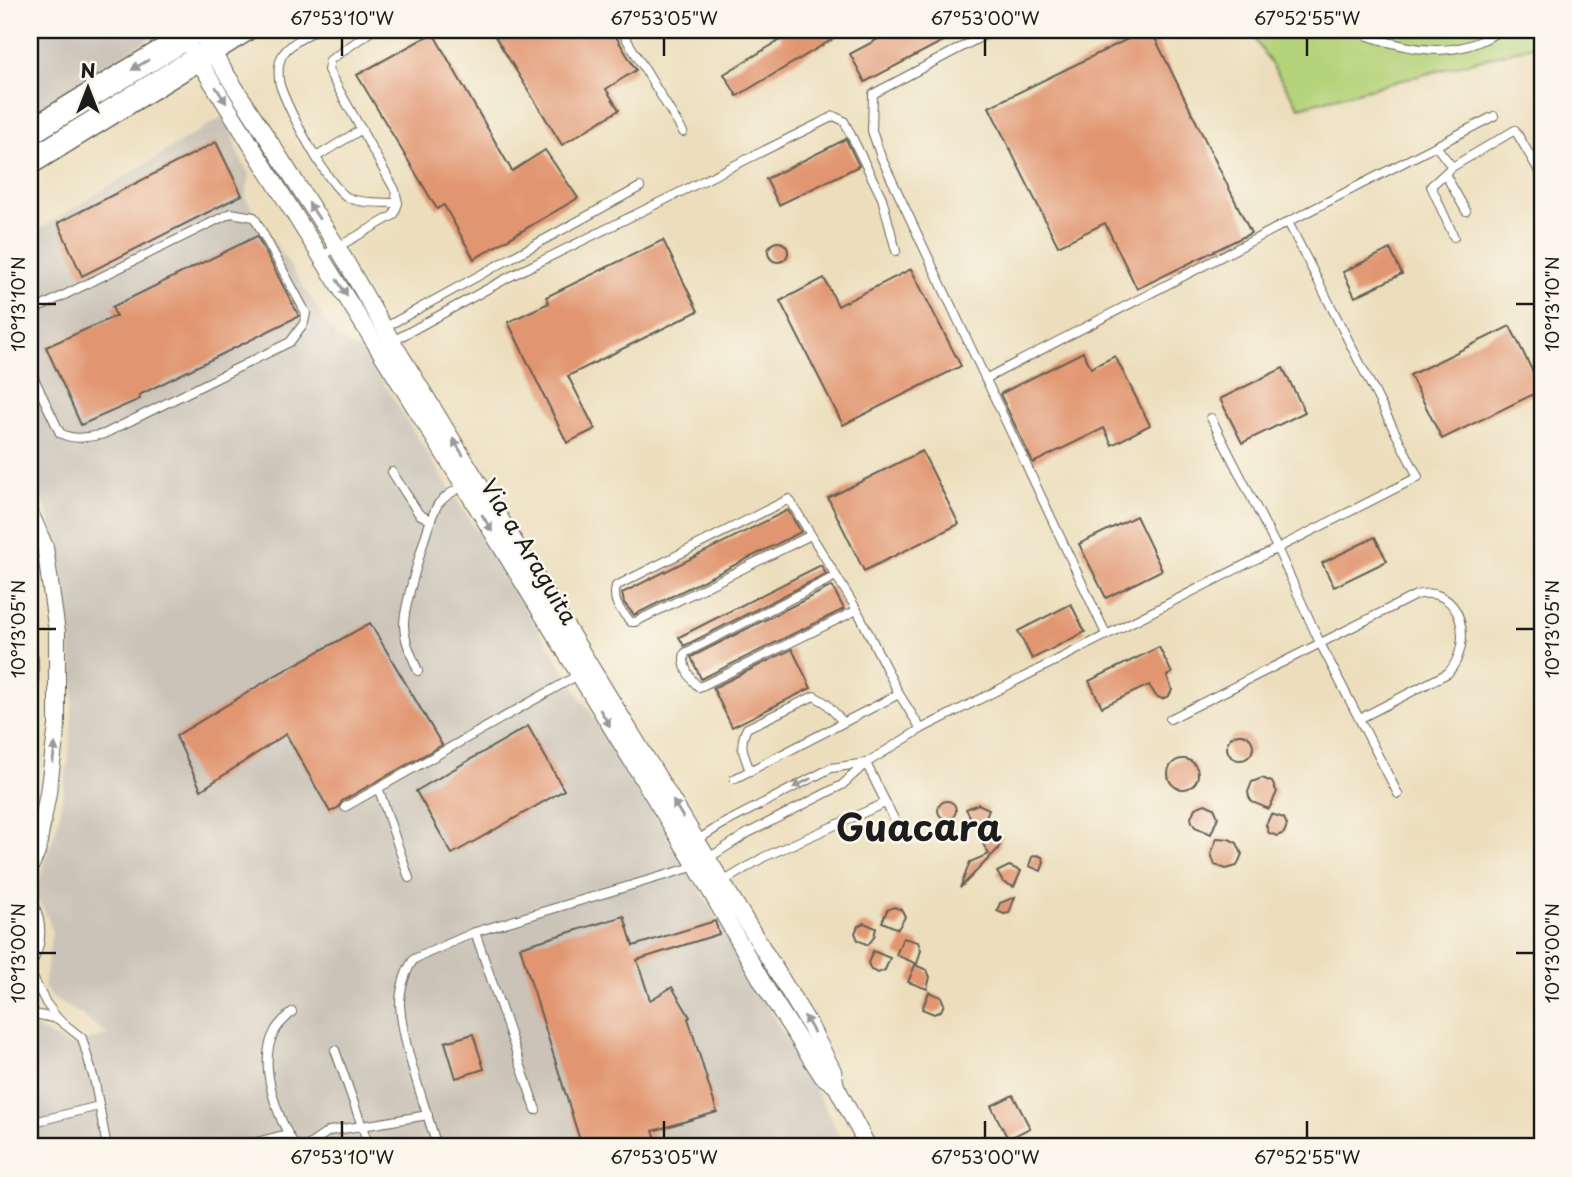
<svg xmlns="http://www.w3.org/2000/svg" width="1572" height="1177" font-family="'Playpen Sans',sans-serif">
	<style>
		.industrial { fill: #cbc3b8 }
		.green { fill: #b5d37a; stroke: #68784b; stroke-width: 2 }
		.building { fill: #e19570 }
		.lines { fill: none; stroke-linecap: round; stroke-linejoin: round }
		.service-casing { stroke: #656054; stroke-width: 10 }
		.minor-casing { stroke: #656054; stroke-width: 18 }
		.primary-casing { stroke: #656054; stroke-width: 27 }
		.service { stroke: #fff; stroke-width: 8 }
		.minor { stroke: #fff; stroke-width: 16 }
		.primary { stroke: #fff; stroke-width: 24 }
		.oneway { fill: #999 }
		.ticks { fill: none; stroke: #1c1c1c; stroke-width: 2.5 }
		.labels { text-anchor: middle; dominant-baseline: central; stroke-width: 5; stroke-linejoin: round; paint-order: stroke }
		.street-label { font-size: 23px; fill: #1c1c1c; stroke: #fbf7ec }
		.town-label { font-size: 37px; font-weight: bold; fill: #1c1c1c; stroke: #fbf7ec }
		.neatline { fill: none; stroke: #1c1c1c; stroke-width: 2.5 }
		.ticks-label { font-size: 18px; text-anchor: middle; fill: #1c1c1c }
	</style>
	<rect width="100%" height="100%" fill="#fbf7ec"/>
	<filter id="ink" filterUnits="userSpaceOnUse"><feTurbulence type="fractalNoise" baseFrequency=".0143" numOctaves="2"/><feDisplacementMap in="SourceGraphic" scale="14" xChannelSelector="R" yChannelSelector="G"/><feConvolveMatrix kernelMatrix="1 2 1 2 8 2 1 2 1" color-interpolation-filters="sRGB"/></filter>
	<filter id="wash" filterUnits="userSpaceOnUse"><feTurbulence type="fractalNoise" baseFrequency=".00686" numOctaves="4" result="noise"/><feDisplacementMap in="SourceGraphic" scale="28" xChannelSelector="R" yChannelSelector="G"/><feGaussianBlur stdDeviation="1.57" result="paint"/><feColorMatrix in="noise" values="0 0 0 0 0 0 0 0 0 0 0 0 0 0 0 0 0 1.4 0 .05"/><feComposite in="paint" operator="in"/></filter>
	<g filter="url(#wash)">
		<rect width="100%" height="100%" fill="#ecdebc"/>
		<g class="industrial">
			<path d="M30,30H163L118,58L108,72L30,121Z"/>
			<path d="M225,115L231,124L236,150L250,176L245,197L336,337L365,354L680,855L819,1096L845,1147H30V1025L69,1045L107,1035L82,1015L52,998L44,987L52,929L44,909L33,897L58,823L69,758L74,683L62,573L52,525L30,468V235Z"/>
		</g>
		<path class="green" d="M1249,30H1531L1533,46L1299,107Z"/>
		<g id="blocks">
			<g class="building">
				<path d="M491,30H612L636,70L606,89L619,110L562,145Z"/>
				<path d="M777,30H848L737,96L724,74L782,39Z"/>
				<path d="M895,30H964L865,82L850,54Z"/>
				<path d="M1146,30H1151L1251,233L1137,289L1105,223L1058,246L989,107Z"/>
				<path d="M433,33L512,171L545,150L578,198L474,259L444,205L437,209L357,75Z"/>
				<path d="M846,139L859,166L779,205L766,179Z"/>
				<path d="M216,142L242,195L82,276L58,223Z"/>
				<path d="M257,236L299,316L139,395L140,399L81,425L46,347L116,316L112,307Z"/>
				<path d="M663,240L698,311L568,376L595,429L567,443L508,322L549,303L546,297Z"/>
				<circle cx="778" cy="252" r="10"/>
				<path d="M1390,249L1402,274L1355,297L1343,272Z"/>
				<path d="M911,269L961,366L843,425L780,301L824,278L838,306Z"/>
				<path d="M1510,326L1542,390L1442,439L1410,375Z"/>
				<path d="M1083,352L1091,368L1115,356L1150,425L1112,445L1104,428L1033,463L1000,394Z"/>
				<path d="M1283,368L1305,412L1242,443L1220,399Z"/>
				<path d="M922,451L959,524L864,571L828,498Z"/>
				<path d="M788,510L801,532L634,615L624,603L622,593Z"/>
				<path d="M1136,516L1162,570L1106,598L1079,544Z"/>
				<path d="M1375,537L1387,561L1334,587L1322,563Z"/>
				<path d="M821,565L826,574L684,646L679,637Z"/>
				<path d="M832,586L844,609L701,679L691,657Z"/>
				<path d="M1071,604L1085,632L1032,659L1018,631Z"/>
				<path d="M370,623L442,745L342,801L339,807L330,812L286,734L201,790L176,736L276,675Z"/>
				<path d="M1159,647L1172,673L1167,676L1172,690L1169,696L1162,699L1156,696L1149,685L1102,707L1089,681Z"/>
				<path d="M792,649L811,688L732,727L713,688Z"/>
				<path d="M528,726L564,790L452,854L416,791Z"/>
				<circle cx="1240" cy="747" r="13"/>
				<circle cx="1183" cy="774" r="15"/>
				<path d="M1262,778L1272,782L1277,792L1269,809L1252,802L1249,797L1248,792L1252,782Z"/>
				<circle cx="947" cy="810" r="9"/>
				<path d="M978,804L989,809L983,824L972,820L966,809Z"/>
				<path d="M1205,804L1214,808L1218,817L1211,834L1195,827L1192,822L1191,817L1195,808Z"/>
				<path d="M1271,814L1284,818L1287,825L1284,833L1277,836L1269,833L1266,825Z"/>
				<path d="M988,834L1002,840L998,849L960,888L970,862L989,854L983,844Z"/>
				<path d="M1217,838L1229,839L1237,843L1242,854L1237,866L1226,869L1215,865L1211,854Z"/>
				<path d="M1037,855L1042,857L1044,862L1041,871L1029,866L1032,857Z"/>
				<path d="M1009,866L1021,871L1014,887L1003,882L997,872Z"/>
				<path d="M1015,897L1009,913L1004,914L997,911L1000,903Z"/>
				<path d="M894,907L902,910L905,917L898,929L882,922L887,910Z"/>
				<path d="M624,916L633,946L715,921L719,934L637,960L650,1000L672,987L690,1017L688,1018L717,1112L653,1131L660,1147H582L520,947Z"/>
				<path d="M864,923L876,928L874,937L868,945L858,940L855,933L858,926Z"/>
				<path d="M903,938L918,942L921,950L917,964L896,955Z"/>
				<path d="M873,951L890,958L885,970L878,973L871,970L868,963Z"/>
				<path d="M915,965L927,970L930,977L927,989L908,982Z"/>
				<path d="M929,992L941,997L944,1004L941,1011L934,1014L922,1009Z"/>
				<path d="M473,1034L484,1069L456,1078L445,1042Z"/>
				<path d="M1013,1095L1030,1128L1008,1139L991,1106Z"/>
			</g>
		</g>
	</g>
	<g filter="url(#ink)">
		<use href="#blocks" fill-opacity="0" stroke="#656054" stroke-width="2"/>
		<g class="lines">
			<g class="service-casing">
				<g id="service">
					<path d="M316,30C304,37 283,47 280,61C278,68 278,81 281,88C289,110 329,189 349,198C362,204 383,202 398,203"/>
					<path d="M621,30L683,132"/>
					<path d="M994,30L873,94L872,131L881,157L1106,634"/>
					<path d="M1368,36C1414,51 1458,60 1500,30"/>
					<path d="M1436,146L1452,167L1515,130L1542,176"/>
					<path d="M316,157L362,129"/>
					<path d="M1452,167L1431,186L1454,237"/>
					<path d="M1445,174L1466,211"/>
					<path d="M322,256L394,215L398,203L395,190L328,70L330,60L373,30"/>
					<path d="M30,312L231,213L254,217L306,313L304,323L290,342L104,434C88,437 74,441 60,433L30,370"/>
					<path d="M382,329L640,187"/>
					<path d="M391,342L511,276L834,116L844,121L882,198L896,251"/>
					<path d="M985,379L1288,222"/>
					<path d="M1211,418L1277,548L1320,643L1398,794"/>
					<path d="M392,472L419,514L430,520"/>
					<path d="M811,535L635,622H631C620,610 612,603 616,586L789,499L857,610L899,694L921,729"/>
					<path d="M836,576L685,653C681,664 690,680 699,687L704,685L857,610"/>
					<path d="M418,671C412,656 404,641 404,624C404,608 429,515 439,503C446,495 457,489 466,485"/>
					<path d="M1170,719L1416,595C1462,584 1475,643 1448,673L1359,719"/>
					<path d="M866,763L900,831"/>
					<path d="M750,771C744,754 738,746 747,728L814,696L826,703L843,722"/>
					<path d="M734,779L899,694"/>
					<path d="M379,790L409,878"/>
					<path d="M345,807L580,674"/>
					<path d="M696,841L721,825L831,768L866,763"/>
					<path d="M721,883L764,857L885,803"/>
					<path d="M475,932L536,1110"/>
					<path d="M30,972L46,1003L58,1019L82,1038L95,1083L107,1147"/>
					<path d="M292,1012C286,1018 277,1025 274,1033C257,1065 278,1120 296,1147"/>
					<path d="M30,1013L58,1019"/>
					<path d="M335,1050L362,1126L428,1115"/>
					<path d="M30,1123L99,1106"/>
					<path d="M238,1147L287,1134"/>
					<path d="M306,1147L329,1131L362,1126L369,1147"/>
					<path d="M437,1147C425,1104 403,1049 400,1005C400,990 405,971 414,959L475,932L696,866L748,833L842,785L866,763L921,729L1418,477L1288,222L1494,116"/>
				</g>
			</g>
			<g class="minor-casing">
				<g id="minor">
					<path d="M207,44L338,248L384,328L810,1026L833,1071L836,1086L868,1147"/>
					<path d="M193,52L464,486L696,866L767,990L822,1076L836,1086"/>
					<path d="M30,512L45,547L57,632V726L48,793L37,852L30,867"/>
					<path d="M30,659V707"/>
					<path d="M30,905C38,923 39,940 30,958"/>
				</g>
			</g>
			<g class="primary-casing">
				<g id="primary">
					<path d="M30,132L198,30"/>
					<path d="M30,162L244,30"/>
				</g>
			</g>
			<use href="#service" class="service"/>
			<use href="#minor" class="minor"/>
			<use href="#primary" class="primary"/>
		</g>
		<defs><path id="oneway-solid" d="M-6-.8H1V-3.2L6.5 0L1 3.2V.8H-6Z" transform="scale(1.75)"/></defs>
		<g class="oneway">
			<use href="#oneway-solid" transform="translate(140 65) rotate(149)"/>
			<use href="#oneway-solid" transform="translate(221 95) rotate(57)"/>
			<use href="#oneway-solid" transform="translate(314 211) rotate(-123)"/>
			<use href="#oneway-solid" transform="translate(342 288) rotate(59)"/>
			<use href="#oneway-solid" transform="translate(458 447) rotate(-122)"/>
			<use href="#oneway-solid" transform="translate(487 523) rotate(59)"/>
			<use href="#oneway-solid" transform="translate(605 718) rotate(59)"/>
			<use href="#oneway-solid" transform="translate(54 753) rotate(-83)"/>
			<use href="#oneway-solid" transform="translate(802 783) rotate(153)"/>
			<use href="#oneway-solid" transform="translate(678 809) rotate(-121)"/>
			<use href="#oneway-solid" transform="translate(809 1024) rotate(-120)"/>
		</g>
	</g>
	<path class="ticks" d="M342,38V56M664,38V56M985,38V56M1307,38V56M38,304H56M1516,304H1534M38,629H56M1516,629H1534M38,953H56M1516,953H1534M342,1121V1138M664,1121V1138M985,1121V1138M1307,1121V1138"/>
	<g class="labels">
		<g class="street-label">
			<text transform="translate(530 551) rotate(59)">Via a Araguita</text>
		</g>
		<g class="town-label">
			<text x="919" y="826">Guacara</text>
		</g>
	</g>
	<rect width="1572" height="1177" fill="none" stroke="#fbf7ec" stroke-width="77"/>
	<g transform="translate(88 88)" stroke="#fbf7ec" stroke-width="5" paint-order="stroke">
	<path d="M0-5L12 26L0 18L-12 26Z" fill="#1c1c1c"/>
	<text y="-10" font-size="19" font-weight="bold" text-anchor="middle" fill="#1c1c1c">N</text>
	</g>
	<rect x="38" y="38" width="1496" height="1100" class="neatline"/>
	<g class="ticks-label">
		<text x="342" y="25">67°53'10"W</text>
		<text x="664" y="25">67°53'05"W</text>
		<text x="985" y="25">67°53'00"W</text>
		<text x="1307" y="25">67°52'55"W</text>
		<text transform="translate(19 304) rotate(-90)" y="6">10°13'10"N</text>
		<text transform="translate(1553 304) rotate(-90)" y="6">10°13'10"N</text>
		<text transform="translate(19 629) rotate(-90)" y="6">10°13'05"N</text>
		<text transform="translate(1553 629) rotate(-90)" y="6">10°13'05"N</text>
		<text transform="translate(19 953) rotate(-90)" y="6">10°13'00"N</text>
		<text transform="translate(1553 953) rotate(-90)" y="6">10°13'00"N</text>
		<text x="342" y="1164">67°53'10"W</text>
		<text x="664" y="1164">67°53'05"W</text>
		<text x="985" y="1164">67°53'00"W</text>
		<text x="1307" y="1164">67°52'55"W</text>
	</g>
</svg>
